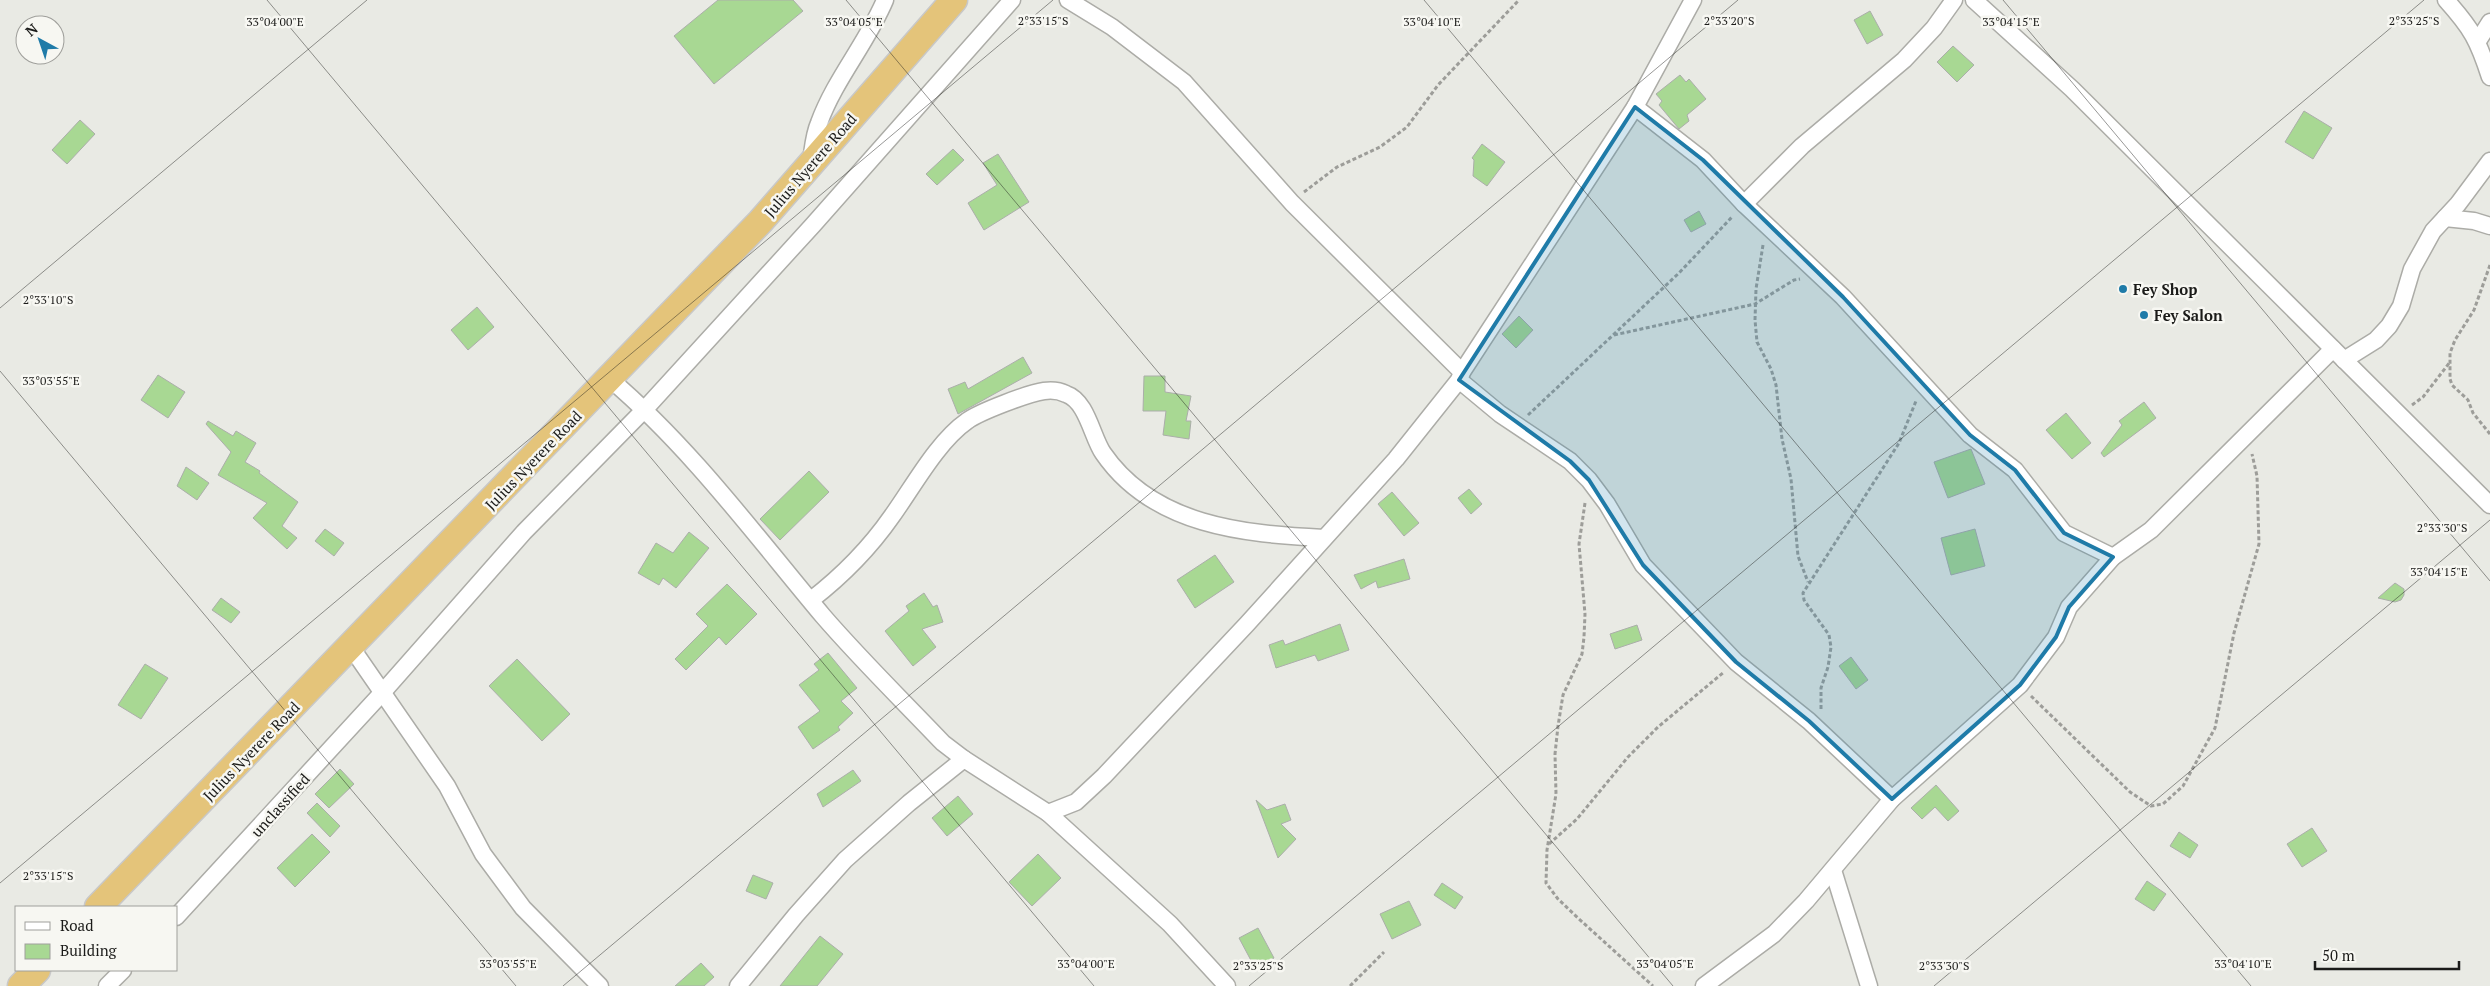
<svg xmlns="http://www.w3.org/2000/svg" width="2490" height="986" font-family="'PT Serif',serif">
	<style>
		.building { fill: #a8d893; stroke: #abaeaa }
		.lines { fill: none; stroke-linecap: round; stroke-linejoin: round }
		.minor-casing { stroke: #acaca7; stroke-width: 19 }
		.trunk-casing { stroke: #c8c8c8; stroke-width: 29 }
		.path { stroke: #9d9d99; stroke-width: 3; stroke-dasharray: 4 2.5; stroke-linecap: butt }
		.minor { stroke: #fff; stroke-width: 16 }
		.trunk { stroke: #e4c47a; stroke-width: 26 }
		.marked { fill: #1f7ba8; fill-opacity: 0.2; stroke: #1f7ba8; stroke-width: 4; stroke-linejoin: round }
		.ticks { fill: none; stroke: #1b1b19; stroke-width: 1; stroke-opacity: 0.45 }
		.poi-dot { fill: #1f7ba8; stroke: #f7f7f2; stroke-width: 2 }
		.labels { text-anchor: middle; dominant-baseline: central; stroke-width: 5; stroke-linejoin: round; paint-order: stroke }
		.street-label { font-size: 15px; fill: #1b1b19; stroke: #f7f7f2 }
		.poi-label { font-size: 15px; font-weight: bold; fill: #1b1b19; stroke: #f7f7f2; text-anchor: start }
		.ticks-label { font-size: 12px; text-anchor: middle; fill: #1b1b19; stroke: #f7f7f2; stroke-width: 5; stroke-linejoin: round; paint-order: stroke }
	</style>
	<rect width="100%" height="100%" fill="#e9eae4"/>
	<g class="building">
		<path d="M718,0H793L803,11L714,84L674,36Z"/>
		<path d="M1870,11L1883,35L1867,44L1854,20Z"/>
		<path d="M1953,46L1974,65L1957,82L1937,62Z"/>
		<path d="M1680,75L1686,82L1689,79L1706,99L1687,115L1689,121L1679,129L1659,105L1662,101L1656,94Z"/>
		<path d="M2304,111L2332,128L2313,159L2285,142Z"/>
		<path d="M80,120L95,134L67,164L52,150Z"/>
		<path d="M1482,144L1505,162L1487,186L1473,176L1474,160L1472,158Z"/>
		<path d="M953,149L964,160L937,185L926,174Z"/>
		<path d="M998,154L1029,202L984,230L968,203L997,185L983,163Z"/>
		<path d="M1699,211L1706,224L1691,232L1684,220Z"/>
		<path d="M477,307L494,327L468,350L451,330Z"/>
		<path d="M1519,316L1533,330L1516,348L1502,334Z"/>
		<path d="M1023,357L1032,373L958,414L948,389L965,382L968,389Z"/>
		<path d="M158,375L185,392L168,418L141,400Z"/>
		<path d="M1144,376H1165V392L1191,396L1186,421H1191L1189,439L1163,435L1166,411H1143Z"/>
		<path d="M2144,402L2156,418L2104,457L2101,453L2122,425L2119,421Z"/>
		<path d="M2066,413L2091,443L2072,459L2046,430Z"/>
		<path d="M208,421L233,436L236,431L256,443L245,462L260,471L259,473L298,502L282,526L297,538L287,549L253,518L267,503L218,475L231,452L206,424Z"/>
		<path d="M1971,449L1985,484L1948,498L1934,462Z"/>
		<path d="M186,467L209,483L197,500L177,486Z"/>
		<path d="M809,471L829,492L780,540L760,519Z"/>
		<path d="M1469,489L1482,504L1471,514L1458,498Z"/>
		<path d="M1392,492L1419,523L1404,536L1378,504Z"/>
		<path d="M325,529L344,543L334,556L315,541Z"/>
		<path d="M1975,529L1985,566L1951,575L1941,538Z"/>
		<path d="M689,532L709,548L676,588L663,578L659,585L638,573L656,543L673,553Z"/>
		<path d="M1215,555L1234,582L1195,608L1177,580Z"/>
		<path d="M1404,559L1410,579L1378,588L1376,581L1361,589L1354,575Z"/>
		<path d="M2395,583L2404,589V595L2401,600L2395,602L2378,598Z"/>
		<path d="M727,584L757,614L726,645L719,637L686,670L675,659L708,626L696,614Z"/>
		<path d="M924,593L933,607L937,605L943,622L922,629L936,647L913,666L885,631L909,611L906,606Z"/>
		<path d="M221,598L240,612L231,623L212,610Z"/>
		<path d="M1340,624L1349,650L1318,661L1315,655L1276,668L1269,645L1283,640L1285,645Z"/>
		<path d="M1637,625L1642,640L1615,649L1610,634Z"/>
		<path d="M828,653L857,688L841,701L853,713L838,727L840,730L813,749L798,727L820,711L799,685L819,670L814,664Z"/>
		<path d="M1851,657L1868,680L1856,689L1839,666Z"/>
		<path d="M517,659L570,714L542,741L489,686Z"/>
		<path d="M145,664L168,678L141,719L118,705Z"/>
		<path d="M340,769L354,784L329,808L315,794Z"/>
		<path d="M853,770L861,781L823,807L817,794Z"/>
		<path d="M1936,785L1959,811L1948,821L1935,807L1922,819L1911,808Z"/>
		<path d="M958,796L973,814L947,836L932,818Z"/>
		<path d="M1256,800L1267,810L1285,804L1291,820L1281,824L1296,839L1278,858Z"/>
		<path d="M317,803L340,826L330,837L307,813Z"/>
		<path d="M2312,828L2327,851L2302,867L2287,844Z"/>
		<path d="M2179,832L2198,845L2190,858L2170,846Z"/>
		<path d="M312,834L330,852L295,887L277,868Z"/>
		<path d="M1038,854L1061,878L1032,906L1009,882Z"/>
		<path d="M753,875L773,883L766,899L746,891Z"/>
		<path d="M2147,881L2166,894L2154,911L2135,899Z"/>
		<path d="M1442,883L1463,897L1455,909L1434,895Z"/>
		<path d="M1409,901L1421,925L1392,939L1380,914Z"/>
		<path d="M1258,928L1274,958L1255,968L1239,938Z"/>
		<path d="M820,936L843,954L817,986H780Z"/>
		<path d="M701,963L714,977L704,986H675Z"/>
	</g>
	<g class="lines">
		<g class="minor-casing">
			<g id="minor">
				<path d="M1068,0L1112,27L1184,82L1292,203L1462,372"/>
				<path d="M1974,0L2072,89L2490,505"/>
				<path d="M2446,0C2472,29 2478,40 2490,77"/>
				<path d="M2478,41L2490,22"/>
				<path d="M1635,107L1703,160L1744,204L1843,297L1970,435L2015,470L2064,533L2113,557"/>
				<path d="M811,161C813,148 814,134 819,123C835,79 867,43 885,0"/>
				<path d="M1744,204L1802,146L1904,60L1934,28L1954,0"/>
				<path d="M2445,218L2474,221L2490,226"/>
				<path d="M2344,360L2376,340L2389,326L2401,306L2412,269L2433,231L2458,204L2490,161"/>
				<path d="M610,379C691,448 755,535 823,616C861,660 903,701 943,743L964,759"/>
				<path d="M1459,380L1500,414L1570,461L1589,480L1607,504L1643,565L1736,662L1809,721L1892,799"/>
				<path d="M811,600C842,576 869,549 892,516C913,487 937,442 967,421C979,412 1029,393 1044,391C1051,390 1060,391 1066,394C1087,401 1092,437 1103,453C1153,526 1244,534 1324,538"/>
				<path d="M351,647L447,786L483,854L523,908L600,986"/>
				<path d="M1048,813L1076,802L1104,776L1247,624L1396,459L1459,380L1462,372L1635,107L1693,0"/>
				<path d="M1833,870L1869,986"/>
				<path d="M176,917L382,693L524,532L645,409L813,225L1012,0"/>
				<path d="M107,986L123,970"/>
				<path d="M738,986L796,915L845,860L909,803L964,759L1048,813L1170,924L1227,986"/>
				<path d="M1704,986L1774,934L1806,901L1892,799L2020,685L2056,637L2069,607L2113,557L2151,530L2333,349"/>
			</g>
		</g>
		<g class="trunk-casing">
			<g id="trunk">
				<path d="M98,907L760,222L954,0"/>
				<path d="M21,986L37,970"/>
			</g>
		</g>
		<g class="path">
			<path d="M1304,192L1337,167L1380,147L1407,127L1438,85L1519,0"/>
			<path d="M1763,245L1756,289L1755,320L1757,342L1771,369L1776,385L1782,439L1791,479L1798,556L1808,582"/>
			<path d="M2490,265L2474,310L2455,340L2450,353V379L2452,385L2468,400L2473,413L2490,434"/>
			<path d="M1614,335L1755,304L1794,280L1800,279"/>
			<path d="M2412,405L2423,397L2450,362"/>
			<path d="M1528,415L1679,273L1732,217"/>
			<path d="M1585,503L1579,544L1585,614L1584,637L1582,654L1563,695L1558,726L1555,754L1556,794L1547,850L1546,883L1558,899L1579,919L1653,986"/>
			<path d="M2031,696L2130,792L2151,806L2163,804L2183,786L2215,728L2234,633L2259,544L2257,476L2252,454"/>
			<path d="M1821,709V688L1828,667L1831,647L1829,635L1804,600L1803,593L1899,443L1916,401"/>
			<path d="M1549,844L1577,819L1628,757L1658,727L1724,672"/>
			<path d="M1350,986L1384,952"/>
		</g>
		<use href="#minor" class="minor"/>
		<use href="#trunk" class="trunk"/>
	</g>
	<path class="marked" d="M1635,107L1703,160L1843,297L1970,435L2015,470L2064,533L2113,557L2069,607L2056,637L2020,685L1892,799L1809,721L1736,662L1643,565L1589,480L1570,461L1459,380Z"/>
	<path class="ticks" d="M267,0L1094,986M846,0L1673,986M1424,0L2251,986M2003,0L2490,581M0,308L367,0M0,371L516,986M0,883L1053,0M563,986L1738,0M1249,986L2424,0M1934,986L2490,520"/>
	<g class="poi-dot">
		<circle cx="2123" cy="289" r="5"/>
		<circle cx="2144" cy="315" r="5"/>
	</g>
	<g class="labels">
		<g class="street-label">
			<text transform="translate(810 165) rotate(-49)">Julius Nyerere Road</text>
			<text transform="translate(533 460) rotate(-46)">Julius Nyerere Road</text>
			<text transform="translate(251 751) rotate(-46)">Julius Nyerere Road</text>
			<text transform="translate(280 805) rotate(-48)">unclassified</text>
		</g>
		<g class="poi-label">
			<text x="2133" y="289">Fey Shop</text>
			<text x="2154" y="315">Fey Salon</text>
		</g>
	</g>
	<g class="ticks-label">
		<text x="1043" y="25">2°33'15"S</text>
		<text x="1729" y="25">2°33'20"S</text>
		<text x="2414" y="25">2°33'25"S</text>
		<text x="275" y="26">33°04'00"E</text>
		<text x="854" y="26">33°04'05"E</text>
		<text x="1432" y="26">33°04'10"E</text>
		<text x="2011" y="26">33°04'15"E</text>
		<text x="48" y="304">2°33'10"S</text>
		<text x="51" y="385">33°03'55"E</text>
		<text x="2442" y="532">2°33'30"S</text>
		<text x="2439" y="576">33°04'15"E</text>
		<text x="48" y="880">2°33'15"S</text>
		<text x="508" y="968">33°03'55"E</text>
		<text x="1086" y="968">33°04'00"E</text>
		<text x="1665" y="968">33°04'05"E</text>
		<text x="2243" y="968">33°04'10"E</text>
		<text x="1258" y="970">2°33'25"S</text>
		<text x="1944" y="970">2°33'30"S</text>
	</g>
	<rect x="15" y="906" width="162" height="65" fill="#f7f7f2" stroke="#9f9f9b"/>
	<rect x="25" y="922" width="25" height="8" fill="#ffffff" stroke="#9f9f9b"/>
	<text x="60" y="931" font-size="15" fill="#1b1b19">Road</text>
	<rect x="25" y="944" width="25" height="15" fill="#a8d893" stroke="#9f9f9b"/>
	<text x="60" y="956" font-size="15" fill="#1b1b19">Building</text>
	<g transform="translate(40 40) rotate(320)"><circle r="24" fill="#f7f7f2" stroke="#9f9f9b"/>
	<path d="M0-4L9 19L0 12L-9 19Z" fill="#1f7ba8"/>
	<text y="-8" font-size="14" font-weight="bold" text-anchor="middle" fill="#1b1b19">N</text>
	</g>
	<path d="M2315 961v8h144v-8" fill="none" stroke="#1b1b19" stroke-width="2.5"/>
	<text x="2322" y="961" font-size="15" fill="#1b1b19" stroke="#f7f7f2" stroke-width="4" paint-order="stroke">50 m</text>
</svg>
